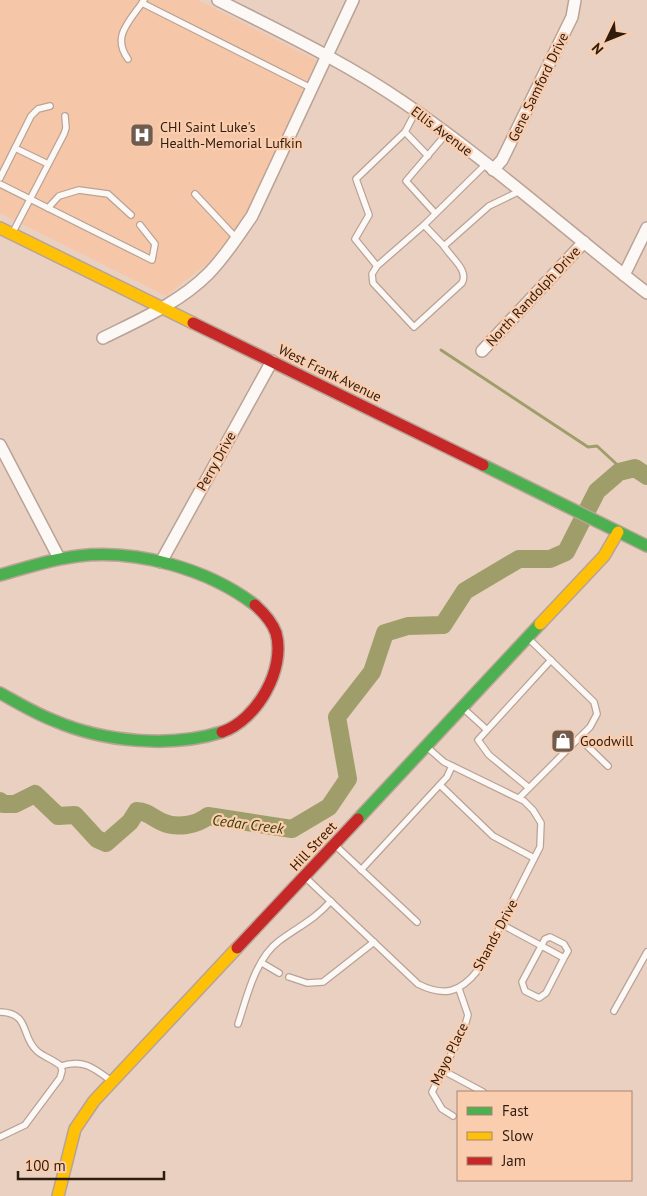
<svg xmlns="http://www.w3.org/2000/svg" width="647" height="1196" font-family="'PT Sans',sans-serif">
	<style>
		.built { fill: #f5c7a8 }
		.lines { fill: none; stroke-linecap: round; stroke-linejoin: round }
		.stream { stroke: #9f9e6a; stroke-width: 3 }
		.river { stroke: #9f9e6a; stroke-width: 18 }
		.lane-casing { stroke: #b9a396; stroke-width: 8 }
		.street-casing { stroke: #b9a396; stroke-width: 14 }
		.fast-casing { stroke: #b9a396; stroke-width: 14 }
		.slow-casing { stroke: #b9a396; stroke-width: 14 }
		.jam-casing { stroke: #b9a396; stroke-width: 14 }
		.lane { stroke: #fcf8f6; stroke-width: 5.5 }
		.street { stroke: #fcf8f6; stroke-width: 11 }
		.fast { stroke: #4caf50; stroke-width: 11 }
		.slow { stroke: #ffc107; stroke-width: 11 }
		.jam { stroke: #c62828; stroke-width: 11 }
		.labels { text-anchor: middle; dominant-baseline: central; stroke-width: 4.5; stroke-linejoin: round; paint-order: stroke }
		.street-label { font-size: 14px; fill: #301c0d; stroke: #facdaf }
		.poi-label { font-size: 14px; fill: #301c0d; stroke: #facdaf; text-anchor: start }
		.water-label { font-size: 15px; font-style: italic; fill: #383e08; stroke: #facdaf }
	</style>
	<rect width="100%" height="100%" fill="#e9d0c0"/>
	<path class="built" d="M0,0H198L318,61L248,209L228,242L208,263L166,296L0,213Z"/>
	<g class="lines">
		<path class="stream" d="M441,350L588,447L597,446L624,471"/>
		<path class="river" d="M0,801L3,804H15L35,794L58,816L75,815L97,839L106,843L130,822L137,811C147,811 153,818 162,822C177,829 197,825 208,816L292,829L329,807L348,779L337,717L372,672L385,633L408,626L443,625L465,591L519,559H550L566,552L597,491L619,472L635,468L647,476"/>
		<g class="lane-casing">
			<g id="lane">
				<path d="M144,0L142,3L311,88"/>
				<path d="M128,59C112,37 128,23 142,3"/>
				<path d="M416,111L405,132L428,156"/>
				<path d="M15,148L48,164"/>
				<path d="M486,164L424,225L444,246L489,206L520,191"/>
				<path d="M0,178L31,116L38,109L50,106"/>
				<path d="M0,184L152,260L155,244L140,225"/>
				<path d="M195,194L237,239"/>
				<path d="M48,208L59,196L79,190L108,194L131,215"/>
				<path d="M435,213L406,181L447,133"/>
				<path d="M424,225L377,266L372,274L373,283L414,327L462,283C469,270 451,258 444,246"/>
				<path d="M13,232L64,134L66,128L65,116"/>
				<path d="M377,266L355,239L369,215L356,179L405,132"/>
				<path d="M464,709L486,729"/>
				<path d="M579,738L608,766"/>
				<path d="M440,785L493,836L534,858"/>
				<path d="M528,787L489,755L478,740L551,660"/>
				<path d="M519,798L590,727L597,714L594,702L529,639"/>
				<path d="M336,846L417,922"/>
				<path d="M361,870L447,777L452,766"/>
				<path d="M305,877L418,984C444,997 460,993 478,970L540,847L541,823L533,810L524,801L444,762L428,748"/>
				<path d="M501,924L564,958L546,993L539,998L525,991L522,982L545,939L550,937L564,944L568,951L564,958"/>
				<path d="M262,963L279,973"/>
				<path d="M289,977L307,983L323,982L374,942"/>
				<path d="M614,1011L647,952"/>
				<path d="M0,1012C31,1013 20,1036 37,1051C44,1057 54,1060 61,1066C82,1059 93,1067 110,1080"/>
				<path d="M238,1024C247,997 255,959 279,941C299,926 313,921 331,901"/>
				<path d="M442,1070L483,1092"/>
				<path d="M453,1116L442,1109L432,1092L464,1029L468,1015L459,989"/>
				<path d="M0,1137L25,1125L60,1078L62,1071L61,1066"/>
			</g>
		</g>
		<g class="street-casing">
			<g id="street">
				<path d="M218,0C281,32 345,62 403,102C488,160 566,230 647,293"/>
				<path d="M493,170L502,160L572,17L575,0"/>
				<path d="M624,275L647,228"/>
				<path d="M103,338C139,320 179,303 208,274C225,257 238,236 252,216L353,0"/>
				<path d="M482,351L584,242"/>
				<path d="M0,445L59,558"/>
				<path d="M161,562L272,361"/>
			</g>
		</g>
		<g class="fast-casing">
			<g id="fast">
				<path d="M483,465L647,546"/>
				<path d="M0,575C26,568 51,559 78,556C137,549 208,569 255,605"/>
				<path d="M0,693C18,703 36,714 55,721C104,742 171,748 222,732"/>
				<path d="M358,819L540,624"/>
			</g>
		</g>
		<g class="slow-casing">
			<g id="slow">
				<path d="M0,228L193,323"/>
				<path d="M540,624L604,556L618,532"/>
				<path d="M58,1196L75,1129L94,1101L237,948"/>
			</g>
		</g>
		<g class="jam-casing">
			<g id="jam">
				<path d="M193,323L483,465"/>
				<path d="M222,732C257,720 286,669 276,633C272,622 264,613 255,605"/>
				<path d="M237,948L358,819"/>
			</g>
		</g>
		<use href="#lane" class="lane"/>
		<use href="#street" class="street"/>
		<use href="#fast" class="fast"/>
		<use href="#slow" class="slow"/>
		<use href="#jam" class="jam"/>
	</g>
	<defs>
		<g id="hospital-square" transform="scale(1.25)"><rect x="-9" y="-9" width="18" height="18" rx="4" fill="#715b4c" stroke="#facdaf"/><path d="M-5-5h3v3.5h4V-5h3V5h-3V1.5h-4V5h-3Z" fill="#fff"/></g>
		<g id="shop-square" transform="scale(1.25)"><rect x="-9" y="-9" width="18" height="18" rx="4" fill="#715b4c" stroke="#facdaf"/><path d="M-5-2.5h2.3a2.7 3.5 0 0 1 5.4 0H5L5.5 6h-11ZM-1.5-2.5h3a1.5 2.3 0 0 0-3 0Z" fill="#fff"/></g>
	</defs>
	<g fill-rule="evenodd">
		<use href="#hospital-square" x="142" y="135"/>
		<use href="#shop-square" x="563" y="741"/>
	</g>
	<g class="labels">
		<g class="street-label">
			<text transform="translate(538 87) rotate(-64)">Gene Samford Drive</text>
			<text transform="translate(442 131) rotate(37)">Ellis Avenue</text>
			<text transform="translate(533 296) rotate(-47)">North Randolph Drive</text>
			<text transform="translate(330 373) rotate(26)">West Frank Avenue</text>
			<text transform="translate(216 461) rotate(-61)">Perry Drive</text>
			<text transform="translate(313 846) rotate(-47)">Hill Street</text>
			<text transform="translate(495 935) rotate(-62)">Shands Drive</text>
			<text transform="translate(449 1054) rotate(-64)">Mayo Place</text>
		</g>
		<g class="poi-label">
			<text x="160" y="127">CHI Saint Luke's<tspan x="160" dy="16">Health-Memorial Lufkin</tspan></text>
			<text x="580" y="741">Goodwill</text>
		</g>
		<g class="water-label">
			<text transform="translate(248 824) rotate(7)">Cedar Creek</text>
		</g>
	</g>
	<rect x="457" y="1091" width="175" height="90" fill="#facdaf" stroke="#a9866e"/>
	<rect x="467" y="1107" width="25" height="8" fill="#4caf50" stroke="#a9866e"/>
	<text x="502" y="1116" font-size="15" fill="#301c0d">Fast</text>
	<rect x="467" y="1132" width="25" height="8" fill="#ffc107" stroke="#a9866e"/>
	<text x="502" y="1141" font-size="15" fill="#301c0d">Slow</text>
	<rect x="467" y="1157" width="25" height="8" fill="#c62828" stroke="#a9866e"/>
	<text x="502" y="1166" font-size="15" fill="#301c0d">Jam</text>
	<g transform="translate(607 40) rotate(227)" stroke="#facdaf" stroke-width="4" paint-order="stroke">
	<path d="M0-4L9 19L0 12L-9 19Z" fill="#301c0d"/>
	<text y="-8" font-size="14" font-weight="bold" text-anchor="middle" fill="#301c0d">N</text>
	</g>
	<path d="M18 1171v8h146v-8" fill="none" stroke="#301c0d" stroke-width="2.5"/>
	<text x="25" y="1171" font-size="15" fill="#301c0d" stroke="#facdaf" stroke-width="4" paint-order="stroke">100 m</text>
</svg>
